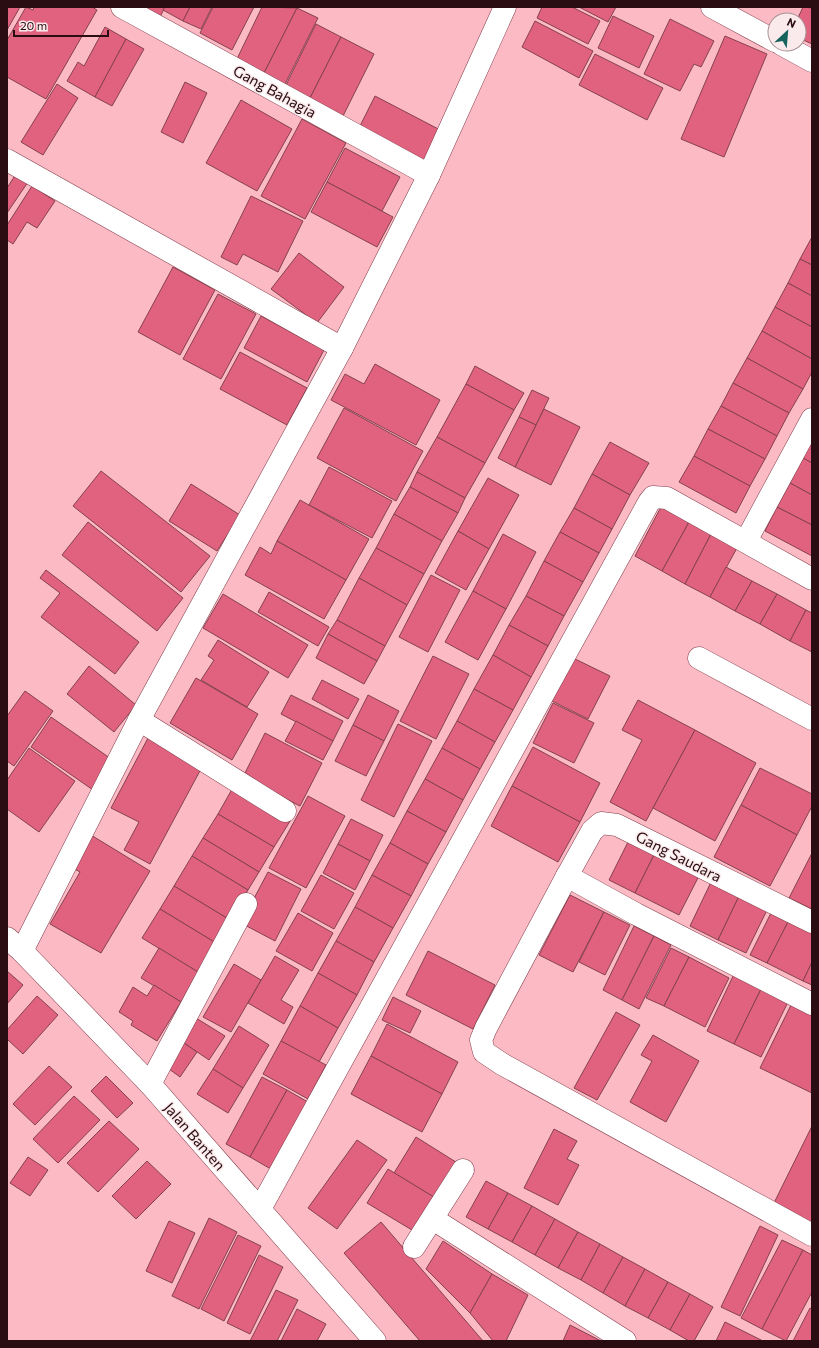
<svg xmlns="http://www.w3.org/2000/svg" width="819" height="1348" font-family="Commissioner,sans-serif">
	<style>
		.building { fill: #e1627f; stroke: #85414f }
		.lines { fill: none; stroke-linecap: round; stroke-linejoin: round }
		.minor-casing { stroke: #813c4b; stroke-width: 23 }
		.minor { stroke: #fff; stroke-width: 22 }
		.labels { text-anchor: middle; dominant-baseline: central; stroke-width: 3; stroke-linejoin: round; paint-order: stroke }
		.street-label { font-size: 15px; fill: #290d13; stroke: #fbeaec }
	</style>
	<rect width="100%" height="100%" fill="#fbbac4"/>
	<g class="building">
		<path d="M7,7H20L7,30Z"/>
		<path d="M26,7L33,10L34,7H92L97,10L46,99L7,77V40Z"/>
		<path d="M135,7H165L159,19Z"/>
		<path d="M165,7H190L183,21L163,10Z"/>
		<path d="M190,7H212L201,29L183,21Z"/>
		<path d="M213,7H254L232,50L200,33Z"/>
		<path d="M262,7L297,8L262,77L235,63Z"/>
		<path d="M542,7H572L600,21L588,44L537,18Z"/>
		<path d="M579,7H616L608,22Z"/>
		<path d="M803,7L812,8V44L799,38V20H797Z"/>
		<path d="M297,8L318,18L283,88L262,77Z"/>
		<path d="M613,16L654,36L639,68L598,48Z"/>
		<path d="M670,19L714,41L701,67L694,64L680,91L644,74Z"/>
		<path d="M535,21L593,51L579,78L522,47Z"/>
		<path d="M316,24L341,37L309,100L285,87Z"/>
		<path d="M105,27L126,39L95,97L67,81L78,62L84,66Z"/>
		<path d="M725,36L767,54L724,157L681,139Z"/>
		<path d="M341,37L374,54L343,116L309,100Z"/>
		<path d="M126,39L144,49L112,106L95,97Z"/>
		<path d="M595,54L663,88L647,120L579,85Z"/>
		<path d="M185,82L207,93L183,143L161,132Z"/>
		<path d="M57,84L78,98L43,155L21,142Z"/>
		<path d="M375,96L446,133L430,164L359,128Z"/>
		<path d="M241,100L292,129L257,191L206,163Z"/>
		<path d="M302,119L346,143L305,219L261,196Z"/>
		<path d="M345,148L400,177L382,211L327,182Z"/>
		<path d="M16,174L28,182L7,213V188Z"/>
		<path d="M327,182L393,217L377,247L311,212Z"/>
		<path d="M32,186L55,201L37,228L27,222L13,244L7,240V225Z"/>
		<path d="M251,196L303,221L278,272L243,254L237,265L221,257Z"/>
		<path d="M812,237V265L800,259Z"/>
		<path d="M299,253L344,287L317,323L271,289Z"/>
		<path d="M800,259L812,265V296L788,283Z"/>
		<path d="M173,267L215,290L180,355L138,332Z"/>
		<path d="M788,283L812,296V327L775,307Z"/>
		<path d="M218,294L256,314L221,379L183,359Z"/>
		<path d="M775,307L812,327V359L762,331Z"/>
		<path d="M261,316L324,350L307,382L244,348Z"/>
		<path d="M762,331L812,359V372L803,389L747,358Z"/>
		<path d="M240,352L307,388L287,425L220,389Z"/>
		<path d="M747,358L803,389L789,413L733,383Z"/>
		<path d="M375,364L440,400L416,445L331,400L345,374L364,384Z"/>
		<path d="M475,366L524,393L514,410L466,384Z"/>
		<path d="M733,383L789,413L777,436L721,406Z"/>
		<path d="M466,384L514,410L485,463L437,437Z"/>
		<path d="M532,390L549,398L536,425L519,417Z"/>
		<path d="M721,406L777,436L765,459L708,429Z"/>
		<path d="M344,408L423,451L396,501L317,458Z"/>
		<path d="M544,409L580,427L551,485L515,467Z"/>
		<path d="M519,417L536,425L515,467L498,458Z"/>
		<path d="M708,429L765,459L750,486L694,456Z"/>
		<path d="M437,437L485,463L465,498L417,472Z"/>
		<path d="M812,441V463L803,458Z"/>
		<path d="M610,442L649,463L630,495L592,474Z"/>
		<path d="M694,456L750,486L736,513L679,482Z"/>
		<path d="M803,458L812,463V495L790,483Z"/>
		<path d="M329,467L392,501L372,538L309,505Z"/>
		<path d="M101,471L210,556L181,592L73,506Z"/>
		<path d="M417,472L465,498L458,513L410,487Z"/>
		<path d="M592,474L630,495L612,529L574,508Z"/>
		<path d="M488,478L519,495L489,549L458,531Z"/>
		<path d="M790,483L812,495V525L777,507Z"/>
		<path d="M191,484L240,515L217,551L169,521Z"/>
		<path d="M410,487L458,513L442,541L394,514Z"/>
		<path d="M300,500L369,539L346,580L277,541Z"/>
		<path d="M661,507L689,522L662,571L635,556Z"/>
		<path d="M777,507L812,525V556L765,531Z"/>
		<path d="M574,508L612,529L599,553L560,532Z"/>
		<path d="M394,514L442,541L424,574L376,548Z"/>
		<path d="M88,522L183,598L157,631L62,555Z"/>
		<path d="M689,522L711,534L685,584L662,571Z"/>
		<path d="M458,531L489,549L466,590L435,573Z"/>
		<path d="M560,532L599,553L583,582L544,561Z"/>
		<path d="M503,534L536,552L506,609L473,591Z"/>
		<path d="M711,534L737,548L710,597L685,584Z"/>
		<path d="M277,541L346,580L324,619L245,575L260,547L271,554Z"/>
		<path d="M376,548L424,574L407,605L359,578Z"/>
		<path d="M544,561L583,582L564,616L526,596Z"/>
		<path d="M726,567L752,581L735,611L710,597Z"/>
		<path d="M46,570L139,642L115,674L41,617L60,593L40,578Z"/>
		<path d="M431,575L460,590L428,652L399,637Z"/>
		<path d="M359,578L407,605L385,646L337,620Z"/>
		<path d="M752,581L777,594L760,624L735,611Z"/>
		<path d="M473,591L506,609L478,660L445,642Z"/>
		<path d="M269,592L329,627L318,646L258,612Z"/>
		<path d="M223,594L308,645L288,678L203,628Z"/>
		<path d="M777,594L806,610L790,641L760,624Z"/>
		<path d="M526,596L564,616L548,646L509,625Z"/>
		<path d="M806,610L812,613V652L790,641Z"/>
		<path d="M337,620L385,646L377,661L328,634Z"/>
		<path d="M509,625L548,646L531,677L493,655Z"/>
		<path d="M328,634L377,661L364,684L316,658Z"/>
		<path d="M218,640L269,672L247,707L201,680L214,660L208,656Z"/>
		<path d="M493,655L531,677L513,710L474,689Z"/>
		<path d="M433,656L469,674L436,739L400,721Z"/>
		<path d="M573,658L610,676L588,719L552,701Z"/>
		<path d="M89,666L136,705L114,732L67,694Z"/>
		<path d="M196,678L258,714L232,760L170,723Z"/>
		<path d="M322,680L359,699L348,719L312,699Z"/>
		<path d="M474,689L513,710L495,742L457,721Z"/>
		<path d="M25,691L53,711L14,766L7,761V716Z"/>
		<path d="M291,695L343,721L333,741L281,714Z"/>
		<path d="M368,695L399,711L384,741L353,725Z"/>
		<path d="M638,700L695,730L646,821L610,802L642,740L622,730Z"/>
		<path d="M553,703L594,723L574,763L533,743Z"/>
		<path d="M51,717L117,763L96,792L31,747Z"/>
		<path d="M296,721L333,741L323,760L285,741Z"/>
		<path d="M457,721L495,742L480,769L442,748Z"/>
		<path d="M398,724L432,741L394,817L361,800Z"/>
		<path d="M353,725L384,741L366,776L335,761Z"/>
		<path d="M695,730L756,763L715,841L653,808Z"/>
		<path d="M265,733L322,763L300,806L243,777Z"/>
		<path d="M148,738L202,767L150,864L124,850L139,822L111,808Z"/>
		<path d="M533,747L600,783L580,822L512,786Z"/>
		<path d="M29,748L75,781L39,832L7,809V780Z"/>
		<path d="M442,748L480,769L463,800L425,779Z"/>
		<path d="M760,768L812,794V806L797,835L741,805Z"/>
		<path d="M425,779L463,800L446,832L407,811Z"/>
		<path d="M235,784L292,818L274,847L218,814Z"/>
		<path d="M512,786L580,822L558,862L491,826Z"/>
		<path d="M308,796L345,816L306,888L269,868Z"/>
		<path d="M741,805L797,835L770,886L714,857Z"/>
		<path d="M407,811L446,832L428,864L390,843Z"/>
		<path d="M218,814L274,847L259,872L203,838Z"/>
		<path d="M351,819L383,835L370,861L338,844Z"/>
		<path d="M86,832L150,871L101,953L50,924L80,872L66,864Z"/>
		<path d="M632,834L658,847L635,893L609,880Z"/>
		<path d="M203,838L259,872L248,890L192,856Z"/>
		<path d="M390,843L428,864L411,896L372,875Z"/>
		<path d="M338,844L370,861L355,890L323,873Z"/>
		<path d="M658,847L702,870L679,915L635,893Z"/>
		<path d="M812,853V909L789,898Z"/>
		<path d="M192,856L248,890L230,920L174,886Z"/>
		<path d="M268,872L301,889L275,941L241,923Z"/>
		<path d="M321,875L354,893L334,929L301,911Z"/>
		<path d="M372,875L411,896L393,928L355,907Z"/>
		<path d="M713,878L741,892L718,940L690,926Z"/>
		<path d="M174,886L230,920L216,943L160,909Z"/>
		<path d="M741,892L769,906L746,953L718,940Z"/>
		<path d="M570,895L604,912L573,972L539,955Z"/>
		<path d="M355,907L393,928L374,962L336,941Z"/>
		<path d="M160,909L216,943L198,972L142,938Z"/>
		<path d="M773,909L790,918L767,963L750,955Z"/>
		<path d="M604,912L630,925L605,975L579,962Z"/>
		<path d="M298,913L333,933L312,971L276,951Z"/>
		<path d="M790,918L812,928V962L803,981L767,963Z"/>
		<path d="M634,926L654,936L622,1000L603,990Z"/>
		<path d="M654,936L671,945L639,1009L622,1000Z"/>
		<path d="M336,941L374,962L357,995L318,973Z"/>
		<path d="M159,948L198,972L181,1002L141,978Z"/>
		<path d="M671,948L689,957L664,1006L646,998Z"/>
		<path d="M428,951L495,985L473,1029L406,995Z"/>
		<path d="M275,956L299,970L281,1000L293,1007L284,1024L248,1003Z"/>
		<path d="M689,957L729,978L705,1027L664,1006Z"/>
		<path d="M812,962V985L803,981Z"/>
		<path d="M234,964L261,980L231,1032L203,1017Z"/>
		<path d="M7,971L23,985L7,1004Z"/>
		<path d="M735,972L763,985L734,1044L707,1031Z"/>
		<path d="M318,973L357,995L338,1028L300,1006Z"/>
		<path d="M154,985L181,1002L157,1041L131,1025L133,1021L119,1012L133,987L147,996Z"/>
		<path d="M763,985L790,998L761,1057L734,1044Z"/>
		<path d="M37,996L58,1015L23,1054L7,1039V1030Z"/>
		<path d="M393,997L421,1011L410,1033L382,1020Z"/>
		<path d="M793,1001L812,1010V1093L760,1068Z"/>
		<path d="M300,1006L338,1028L319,1062L281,1041Z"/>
		<path d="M616,1012L640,1025L597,1100L574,1088Z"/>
		<path d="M196,1018L225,1036L209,1060L181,1041Z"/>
		<path d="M387,1024L458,1062L442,1094L371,1056Z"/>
		<path d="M239,1026L269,1045L243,1088L213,1069Z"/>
		<path d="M653,1035L699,1061L666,1122L630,1102L652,1061L641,1055Z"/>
		<path d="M181,1041L197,1052L180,1077L165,1066Z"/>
		<path d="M281,1041L326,1065L308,1099L263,1074Z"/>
		<path d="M371,1056L442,1094L422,1132L351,1094Z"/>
		<path d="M49,1066L72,1087L35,1125L13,1104Z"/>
		<path d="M213,1069L243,1088L228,1113L197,1094Z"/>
		<path d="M106,1076L133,1103L117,1118L91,1091Z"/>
		<path d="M262,1077L287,1090L250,1157L226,1144Z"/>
		<path d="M287,1090L313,1105L276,1172L250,1157Z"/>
		<path d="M74,1096L100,1120L58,1163L33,1139Z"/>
		<path d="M109,1121L139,1149L98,1192L67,1163Z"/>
		<path d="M812,1126V1227L772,1207Z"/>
		<path d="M554,1129L577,1141L567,1159L579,1165L558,1205L524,1188Z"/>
		<path d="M416,1137L459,1164L437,1199L394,1173Z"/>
		<path d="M357,1140L387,1160L337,1229L308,1208Z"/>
		<path d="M28,1157L48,1170L30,1196L10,1183Z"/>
		<path d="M147,1161L171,1184L136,1219L112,1196Z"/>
		<path d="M388,1169L437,1199L417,1233L367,1203Z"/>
		<path d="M486,1181L508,1193L488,1229L466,1217Z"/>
		<path d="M508,1193L532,1206L512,1242L488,1229Z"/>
		<path d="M532,1206L555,1219L535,1255L512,1242Z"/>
		<path d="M209,1218L237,1232L199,1309L172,1296Z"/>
		<path d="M555,1219L578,1232L558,1268L535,1255Z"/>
		<path d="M169,1221L195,1233L172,1283L146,1271Z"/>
		<path d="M381,1222L483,1341H420L344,1253Z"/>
		<path d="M760,1226L778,1235L740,1316L721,1307Z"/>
		<path d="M578,1232L600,1244L581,1280L558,1268Z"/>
		<path d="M238,1235L261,1246L224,1321L201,1309Z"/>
		<path d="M782,1240L803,1250L762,1329L741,1318Z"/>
		<path d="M443,1241L492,1274L470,1313L426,1269Z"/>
		<path d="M600,1244L623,1257L603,1293L581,1280Z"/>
		<path d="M803,1250L812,1255V1292L786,1341L762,1329Z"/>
		<path d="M259,1255L283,1267L250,1334L227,1323Z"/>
		<path d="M623,1257L645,1269L625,1306L603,1293Z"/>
		<path d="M645,1269L668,1282L648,1318L625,1306Z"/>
		<path d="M492,1274L528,1295L506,1341H493L470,1313Z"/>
		<path d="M668,1282L690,1294L670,1330L648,1318Z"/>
		<path d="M276,1290L298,1300L277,1341H250Z"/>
		<path d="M690,1294L713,1307L694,1341H689L670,1330Z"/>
		<path d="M810,1308L812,1309V1341H793Z"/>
		<path d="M297,1309L326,1324L317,1341H281Z"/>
		<path d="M725,1322L763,1341H716Z"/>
		<path d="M570,1325L601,1341H563Z"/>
	</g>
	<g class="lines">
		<g class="minor-casing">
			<g id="minor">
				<path d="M122,7L429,175"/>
				<path d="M712,7L775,41"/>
				<path d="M781,44L812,61"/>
				<path d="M7,160L342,348"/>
				<path d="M746,541L812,419"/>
				<path d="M699,658L812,719"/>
				<path d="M139,720L285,811"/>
				<path d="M567,876L592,831L601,823L617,825L812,922"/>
				<path d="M7,938L22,951L150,1084L375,1341"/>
				<path d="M22,951L139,720L342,348L429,175L505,7"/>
				<path d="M812,1004L636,914L567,876L486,1028L481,1040L484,1052L502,1064L812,1235"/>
				<path d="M150,1084L246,904"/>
				<path d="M260,1209L649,502L653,497L667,498L812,579"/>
				<path d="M433,1219L625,1341"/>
				<path d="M414,1247L463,1170"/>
			</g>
		</g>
		<use href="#minor" class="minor"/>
	</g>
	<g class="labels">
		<g class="street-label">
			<text transform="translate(275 91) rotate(29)">Gang Bahagia</text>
			<text transform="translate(679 856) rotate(27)">Gang Saudara</text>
			<text transform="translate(195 1136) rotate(49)">Jalan Banten</text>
		</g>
	</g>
	<rect width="819" height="1348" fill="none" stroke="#290d13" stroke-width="16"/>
	<g transform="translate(787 32) rotate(26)"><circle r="19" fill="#fbeaec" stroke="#a79295"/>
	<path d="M0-3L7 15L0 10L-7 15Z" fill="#17645f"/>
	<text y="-6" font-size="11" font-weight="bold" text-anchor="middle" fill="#290d13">N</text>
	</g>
	<path d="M14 30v6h94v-6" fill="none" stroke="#290d13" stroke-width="2"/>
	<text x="20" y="30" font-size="12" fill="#290d13" stroke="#fbeaec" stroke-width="3" paint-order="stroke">20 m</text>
</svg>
